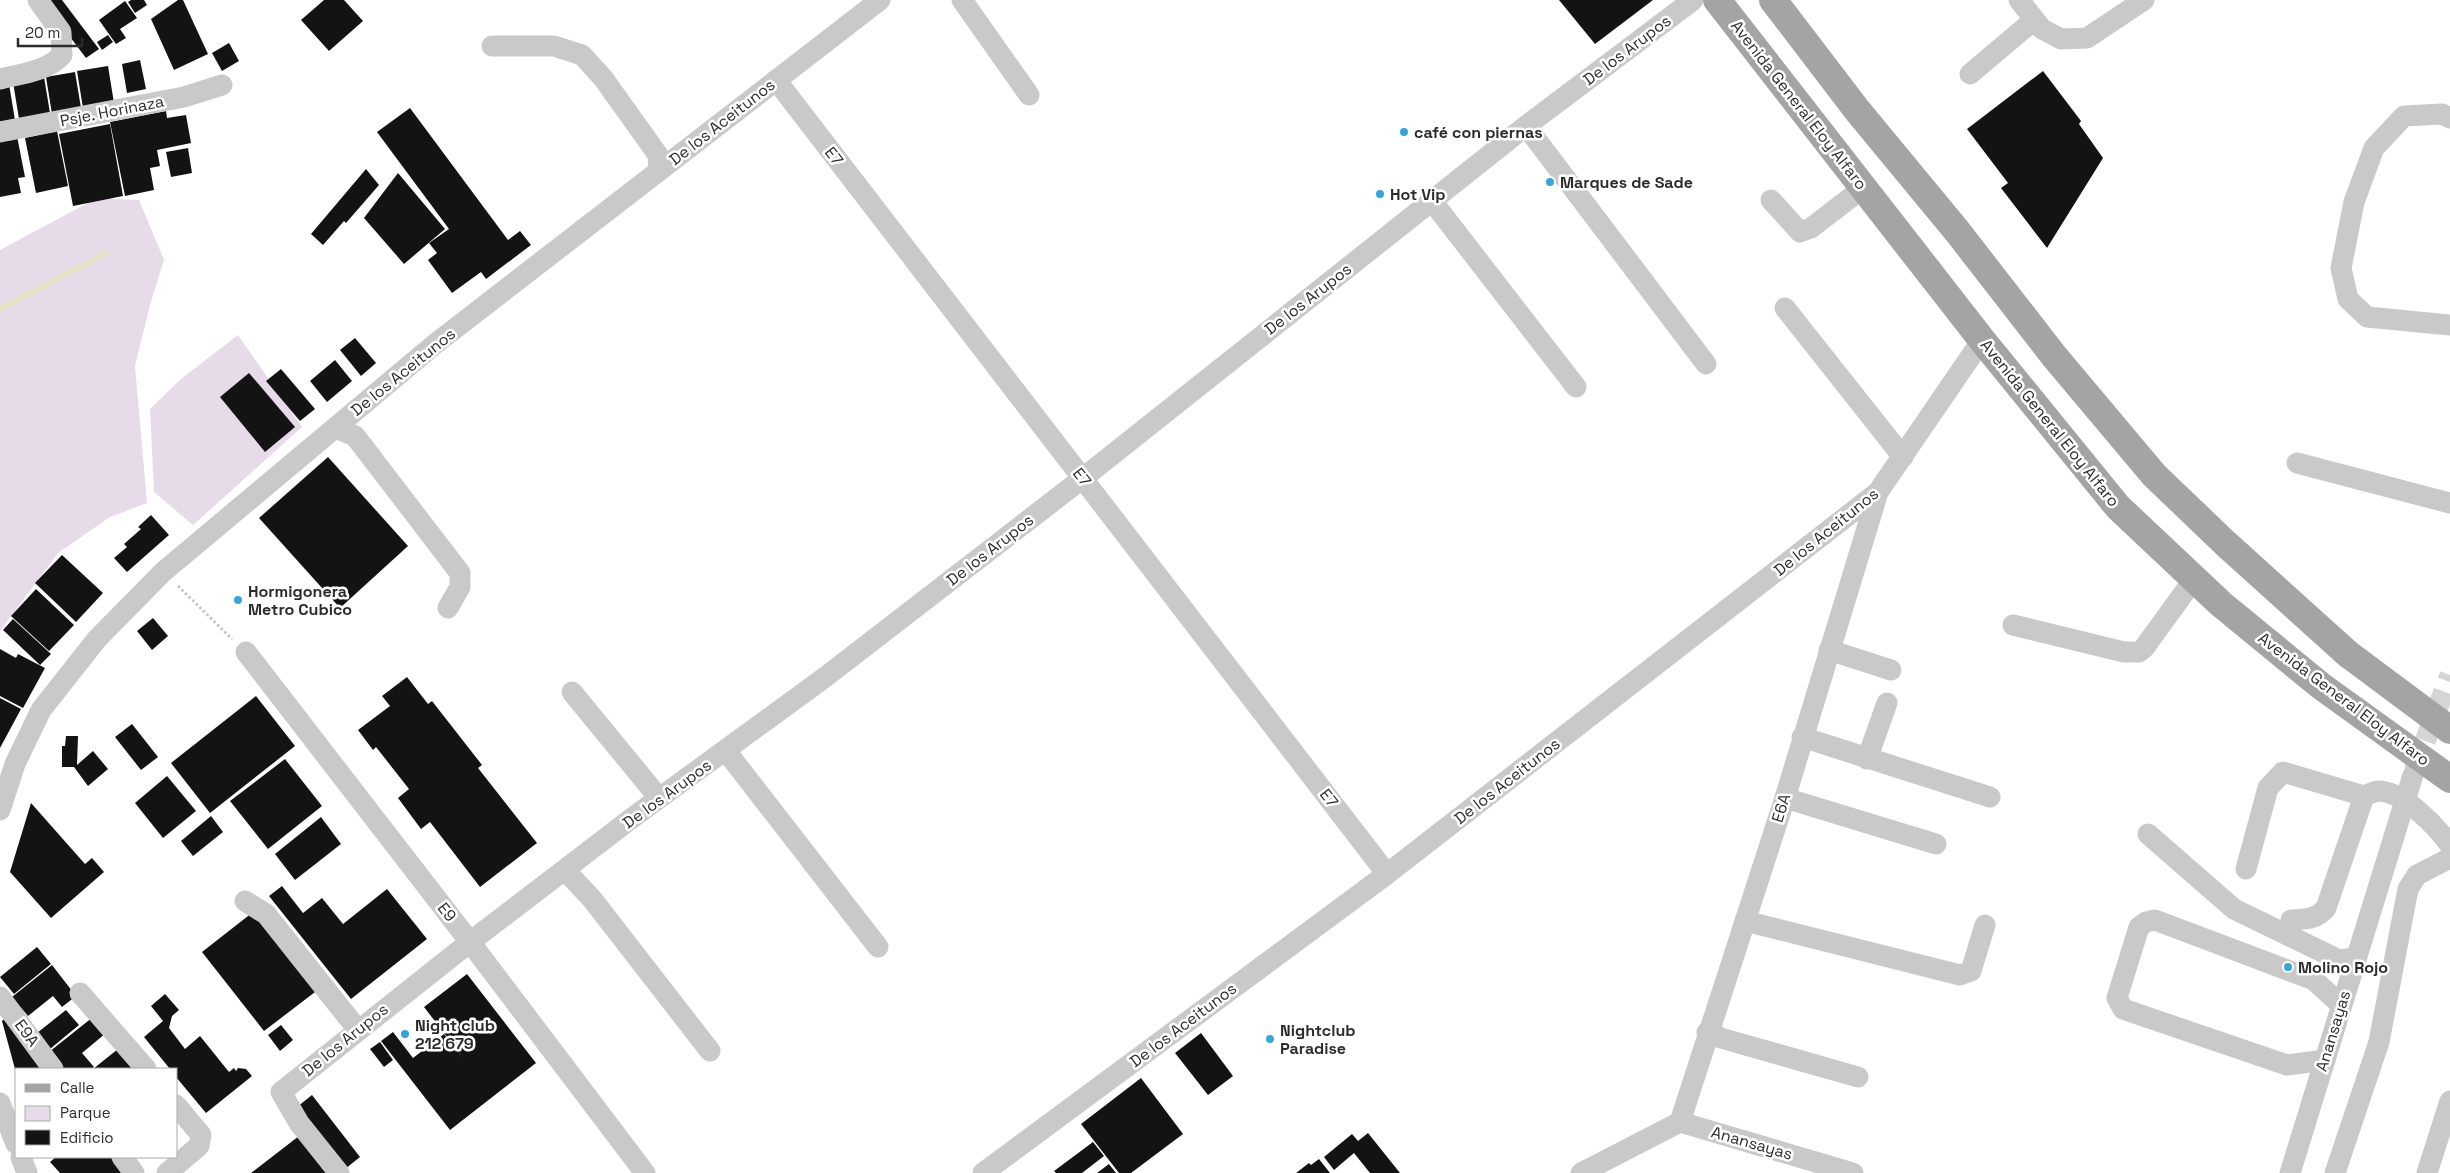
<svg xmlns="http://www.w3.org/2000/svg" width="2450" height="1173" font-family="'Space Grotesk',sans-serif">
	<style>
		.green { fill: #e7dae9 }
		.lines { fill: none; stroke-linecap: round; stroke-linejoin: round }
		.stream { stroke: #e8e1c7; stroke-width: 6 }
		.building { fill: #131313 }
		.minor-tunnel { stroke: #d5d5d5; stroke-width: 21; stroke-dasharray: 21 11; stroke-linecap: butt }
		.path { stroke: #c6c6c6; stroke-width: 3; stroke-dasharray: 2.5 2.5; stroke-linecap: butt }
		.minor { stroke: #c9c9c9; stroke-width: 21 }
		.major { stroke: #a4a4a4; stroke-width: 28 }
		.poi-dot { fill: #37a5d9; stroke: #fff; stroke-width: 2 }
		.labels { text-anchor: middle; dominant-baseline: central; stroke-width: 5; stroke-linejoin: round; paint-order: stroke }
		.street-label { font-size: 16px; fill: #2c2c2c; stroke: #fff }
		.poi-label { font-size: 16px; font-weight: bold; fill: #2c2c2c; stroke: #fff; text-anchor: start }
	</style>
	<rect width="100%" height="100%" fill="#fff"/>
	<g class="green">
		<path d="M97,198L139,200L164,260L150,305L135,366L147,503L110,517L58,553L0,631V250Z"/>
		<path d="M238,335L302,427L193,525L154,492L150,409L181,379Z"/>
	</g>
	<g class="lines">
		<path class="stream" d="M0,309L106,253"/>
	</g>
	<g class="building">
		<path d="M42,0H62L99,49L86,58Z"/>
		<path d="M131,0H144L147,5L135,13L128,2Z"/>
		<path d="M178,0H183L208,54L174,70L151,19Z"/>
		<path d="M324,0H344L363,21L329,51L301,20Z"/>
		<path d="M1559,0H1653L1595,44Z"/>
		<path d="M125,1L137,18L120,29L126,38L116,44L99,20Z"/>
		<path d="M108,35L113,42L102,50L97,42Z"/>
		<path d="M229,43L239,61L222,71L212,53Z"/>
		<path d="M140,60L146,89L127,93L122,64Z"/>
		<path d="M108,66L114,103L83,108L77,71Z"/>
		<path d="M2043,71L2081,121L2079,124L2103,158L2047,248L2001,188L2008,183L1967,129Z"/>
		<path d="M75,72L81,108L52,114L46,77Z"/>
		<path d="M44,77L50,113L19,119L13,82Z"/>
		<path d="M9,84L15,120L0,122V85Z"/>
		<path d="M410,108L508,240L520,231L531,245L486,279L481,272L452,293L428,260L437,253L429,243L449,229L377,132Z"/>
		<path d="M166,111L167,118L186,115L191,143L157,150L160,166L150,168L154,190L125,196L110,122Z"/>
		<path d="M110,124L123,196L73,206L59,134Z"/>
		<path d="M57,131L68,186L36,193L25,138Z"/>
		<path d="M17,136L25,177L18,178L21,193L0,197V140Z"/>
		<path d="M188,148L192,173L171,177L166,152Z"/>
		<path d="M366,169L379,185L346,223L344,221L323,245L311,234Z"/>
		<path d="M398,173L445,229L404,264L364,218Z"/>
		<path d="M355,338L376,363L361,376L340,350Z"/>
		<path d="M335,360L352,381L327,402L310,381Z"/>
		<path d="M281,369L315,409L300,421L266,381Z"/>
		<path d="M249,373L295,427L265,452L220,397Z"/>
		<path d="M328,457L408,546L340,608L259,518Z"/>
		<path d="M151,515L169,535L127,572L114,558L127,547L124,544L141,529L138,527Z"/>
		<path d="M62,555L103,593L76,622L35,583Z"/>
		<path d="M36,589L74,625L49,651L11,616Z"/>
		<path d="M153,618L168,636L152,650L137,631Z"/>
		<path d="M13,619L51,654L40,665L3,630Z"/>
		<path d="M0,649L16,658L18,654L45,668L23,708L0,696Z"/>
		<path d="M407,677L428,704L432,701L482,765L478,768L537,843L480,887L430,822L421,829L398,798L409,789L376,747L373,750L358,730L390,706L382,696Z"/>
		<path d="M256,696L295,746L210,813L171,763Z"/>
		<path d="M0,698L21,709L0,748Z"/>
		<path d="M132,724L158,757L141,770L115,737Z"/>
		<path d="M66,736H78L77,765L93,751L108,769L88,786L74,767H62V746H65Z"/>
		<path d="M285,759L322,806L268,849L230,801Z"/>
		<path d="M167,776L196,811L163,838L135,803Z"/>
		<path d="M31,803L85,864L92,858L104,872L51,918L10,872Z"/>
		<path d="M211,816L223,832L193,856L181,841Z"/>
		<path d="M321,817L341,844L295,880L275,854Z"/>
		<path d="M282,886L303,913L322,898L343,924L387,889L427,939L351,999L269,896Z"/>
		<path d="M257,909L319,989L264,1031L202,952Z"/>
		<path d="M37,947L51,964L14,994L0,977Z"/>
		<path d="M52,965L76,996L62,1007L53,996L28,1016L12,997Z"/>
		<path d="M467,974L536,1063L450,1130L381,1041L393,1032L413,1058L444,1034L464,1059L424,1007Z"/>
		<path d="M165,994L179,1010L172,1016L169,1028L185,1049L200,1036L229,1072L234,1068L236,1071L238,1068L246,1069L252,1076L206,1113L176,1077V1069H170L144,1037L163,1021L151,1006Z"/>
		<path d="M66,1010L79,1025L50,1049L37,1033Z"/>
		<path d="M8,1016L48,1069H15L2,1021Z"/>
		<path d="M93,1017L106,1033L82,1053L94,1067L91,1069H63L49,1052Z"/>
		<path d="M281,1025L293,1040L280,1051L268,1035Z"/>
		<path d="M1201,1033L1233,1076L1208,1095L1175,1053Z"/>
		<path d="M380,1042L393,1060L384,1067L370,1049Z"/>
		<path d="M118,1049L135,1069H93Z"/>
		<path d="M1141,1078L1183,1134L1131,1173H1119L1081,1124Z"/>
		<path d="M312,1095L360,1157L345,1169L297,1107Z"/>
		<path d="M1368,1133L1400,1173H1370L1354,1153L1334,1170L1324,1157L1352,1134L1358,1141Z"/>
		<path d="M299,1136L327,1173H251Z"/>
		<path d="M1093,1142L1104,1156L1082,1173H1056L1054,1171Z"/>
		<path d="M56,1157H116L129,1173H60L50,1162Z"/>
		<path d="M1319,1159L1330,1173H1296L1309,1163L1311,1165Z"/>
		<path d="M1109,1164L1116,1173H1097Z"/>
	</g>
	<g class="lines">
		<path class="minor-tunnel" d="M2414,771L2450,675"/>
		<path class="path" d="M178,586L232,639"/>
		<g class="minor">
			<path d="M962,0L1029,95"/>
			<path d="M2019,0L2042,29L2061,39L2087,38L2144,0"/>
			<path d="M492,46H554L582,55L603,78L658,155L659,171"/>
			<path d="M1970,74L2034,20"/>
			<path d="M0,79C20,74 48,71 62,55L61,32L38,0"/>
			<path d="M776,80L1387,874"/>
			<path d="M2450,118L2442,114L2404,116L2374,148L2354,202L2341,268L2348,299L2367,317L2450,325"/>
			<path d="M1526,126L1706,364"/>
			<path d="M0,132L184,97L222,85"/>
			<path d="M1771,200L1800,232L1811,228L1863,188"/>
			<path d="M1432,201L1576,387"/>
			<path d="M1785,308L1903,457"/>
			<path d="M336,428L355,436L460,573V587L448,608"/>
			<path d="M2297,463L2450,503"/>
			<path d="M2013,625L2124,652H2139L2144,648L2194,579"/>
			<path d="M1829,650L1891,670"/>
			<path d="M246,652L470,942L645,1173"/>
			<path d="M572,692L659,798"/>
			<path d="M1802,737L1990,797"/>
			<path d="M726,751L878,947"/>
			<path d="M1867,759L1887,703"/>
			<path d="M1785,798L1936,844"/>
			<path d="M0,810L15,764L41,710L97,639L163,572L435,344L880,0"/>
			<path d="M2148,834L2234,909L2339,960L2355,958"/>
			<path d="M2246,869L2268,788L2283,772L2364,796"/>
			<path d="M565,870L592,899L710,1051"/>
			<path d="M245,901L266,914L358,1030"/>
			<path d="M2291,920C2305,919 2316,920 2326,908L2364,796C2369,794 2375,791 2379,791C2404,792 2436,826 2450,845"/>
			<path d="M1745,921L1960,975L1971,971L1985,925"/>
			<path d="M80,993L146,1069"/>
			<path d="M0,997L53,1069"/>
			<path d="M1707,1032L1721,1038L1858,1077"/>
			<path d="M2325,1060L2287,1065L2123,1009L2117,998L2139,927L2146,922L2155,920L2314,980L2341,1005"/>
			<path d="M0,1103L16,1144"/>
			<path d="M1680,1122L1785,798L1878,492"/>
			<path d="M1680,1122L1853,1173"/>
			<path d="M21,1157L27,1173"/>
			<path d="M122,1157L134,1173"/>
			<path d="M167,1173L199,1146L201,1135L176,1105"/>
			<path d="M339,1173L299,1123L281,1092L470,942L632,818L824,678L1083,478L1526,126L1693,0"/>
			<path d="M983,1173L1387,874L1878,492L1982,340"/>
			<path d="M1581,1173L1680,1122"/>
			<path d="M2290,1173L2413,775"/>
			<path d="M2335,1173L2379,1042L2408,889L2417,875L2450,858"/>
			<path d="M2427,1173L2450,1101"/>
		</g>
		<g class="major">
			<path d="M1717,0L1982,340L2118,507L2221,604L2321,686L2450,779"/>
			<path d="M1773,0L1857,110L1957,231L2054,356L2154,475L2225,543L2348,654L2450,730"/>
		</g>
	</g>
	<g class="poi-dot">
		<circle cx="1404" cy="132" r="5"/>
		<circle cx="1550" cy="182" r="5"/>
		<circle cx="1380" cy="194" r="5"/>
		<circle cx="238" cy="600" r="5"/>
		<circle cx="2288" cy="967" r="5"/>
		<circle cx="405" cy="1034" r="5"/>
		<circle cx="1270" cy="1039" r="5"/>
	</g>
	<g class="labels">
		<g class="street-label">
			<text transform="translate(1627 50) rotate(-37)">De los Arupos</text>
			<text transform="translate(1799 105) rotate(52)">Avenida General Eloy Alfaro</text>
			<text transform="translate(112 111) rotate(-11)">Psje. Horinaza</text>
			<text transform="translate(722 122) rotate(-38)">De los Aceitunos</text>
			<text transform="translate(834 156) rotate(52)">E7</text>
			<text transform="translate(1308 299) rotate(-38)">De los Arupos</text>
			<text transform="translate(403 372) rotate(-39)">De los Aceitunos</text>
			<text transform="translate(2050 423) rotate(51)">Avenida General Eloy Alfaro</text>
			<text transform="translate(1082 477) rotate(52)">E7</text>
			<text transform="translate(1826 532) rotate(-39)">De los Aceitunos</text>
			<text transform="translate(990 550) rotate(-38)">De los Arupos</text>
			<text transform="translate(2344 699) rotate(37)">Avenida General Eloy Alfaro</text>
			<text transform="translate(1507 781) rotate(-38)">De los Aceitunos</text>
			<text transform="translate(667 794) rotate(-36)">De los Arupos</text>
			<text transform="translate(1329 798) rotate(52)">E7</text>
			<text transform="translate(1781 808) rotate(-73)">E6A</text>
			<text transform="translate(447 912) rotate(52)">E9</text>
			<text transform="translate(1183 1025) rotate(-37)">De los Aceitunos</text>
			<text transform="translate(2333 1031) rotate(-73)">Anansayas</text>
			<text transform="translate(27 1033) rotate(54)">E9A</text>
			<text transform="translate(345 1040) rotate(-39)">De los Arupos</text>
			<text transform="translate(1752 1143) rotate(16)">Anansayas</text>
		</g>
		<g class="poi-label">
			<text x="1414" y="132">café con piernas</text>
			<text x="1560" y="182">Marques de Sade</text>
			<text x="1390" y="194">Hot Vip</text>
			<text x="248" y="591">Hormigonera<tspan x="248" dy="18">Metro Cubico</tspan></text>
			<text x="2298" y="967">Molino Rojo</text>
			<text x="415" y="1025">Night club<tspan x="415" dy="18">212 679</tspan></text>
			<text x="1280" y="1030">Nightclub<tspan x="1280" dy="18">Paradise</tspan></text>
		</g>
	</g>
	<rect x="15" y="1068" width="162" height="90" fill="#ffffff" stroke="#ababab"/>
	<rect x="25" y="1084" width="25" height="8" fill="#a4a4a4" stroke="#ababab"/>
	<text x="60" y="1093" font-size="15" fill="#2c2c2c">Calle</text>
	<rect x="25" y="1106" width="25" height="15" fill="#e7dae9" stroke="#ababab"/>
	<text x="60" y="1118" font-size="15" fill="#2c2c2c">Parque</text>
	<rect x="25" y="1130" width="25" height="15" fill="#131313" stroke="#ababab"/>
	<text x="60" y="1143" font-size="15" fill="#2c2c2c">Edificio</text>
	<path d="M18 38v8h64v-8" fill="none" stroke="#2c2c2c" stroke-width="2.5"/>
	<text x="25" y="38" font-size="15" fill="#2c2c2c" stroke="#ffffff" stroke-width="4" paint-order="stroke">20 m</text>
</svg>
